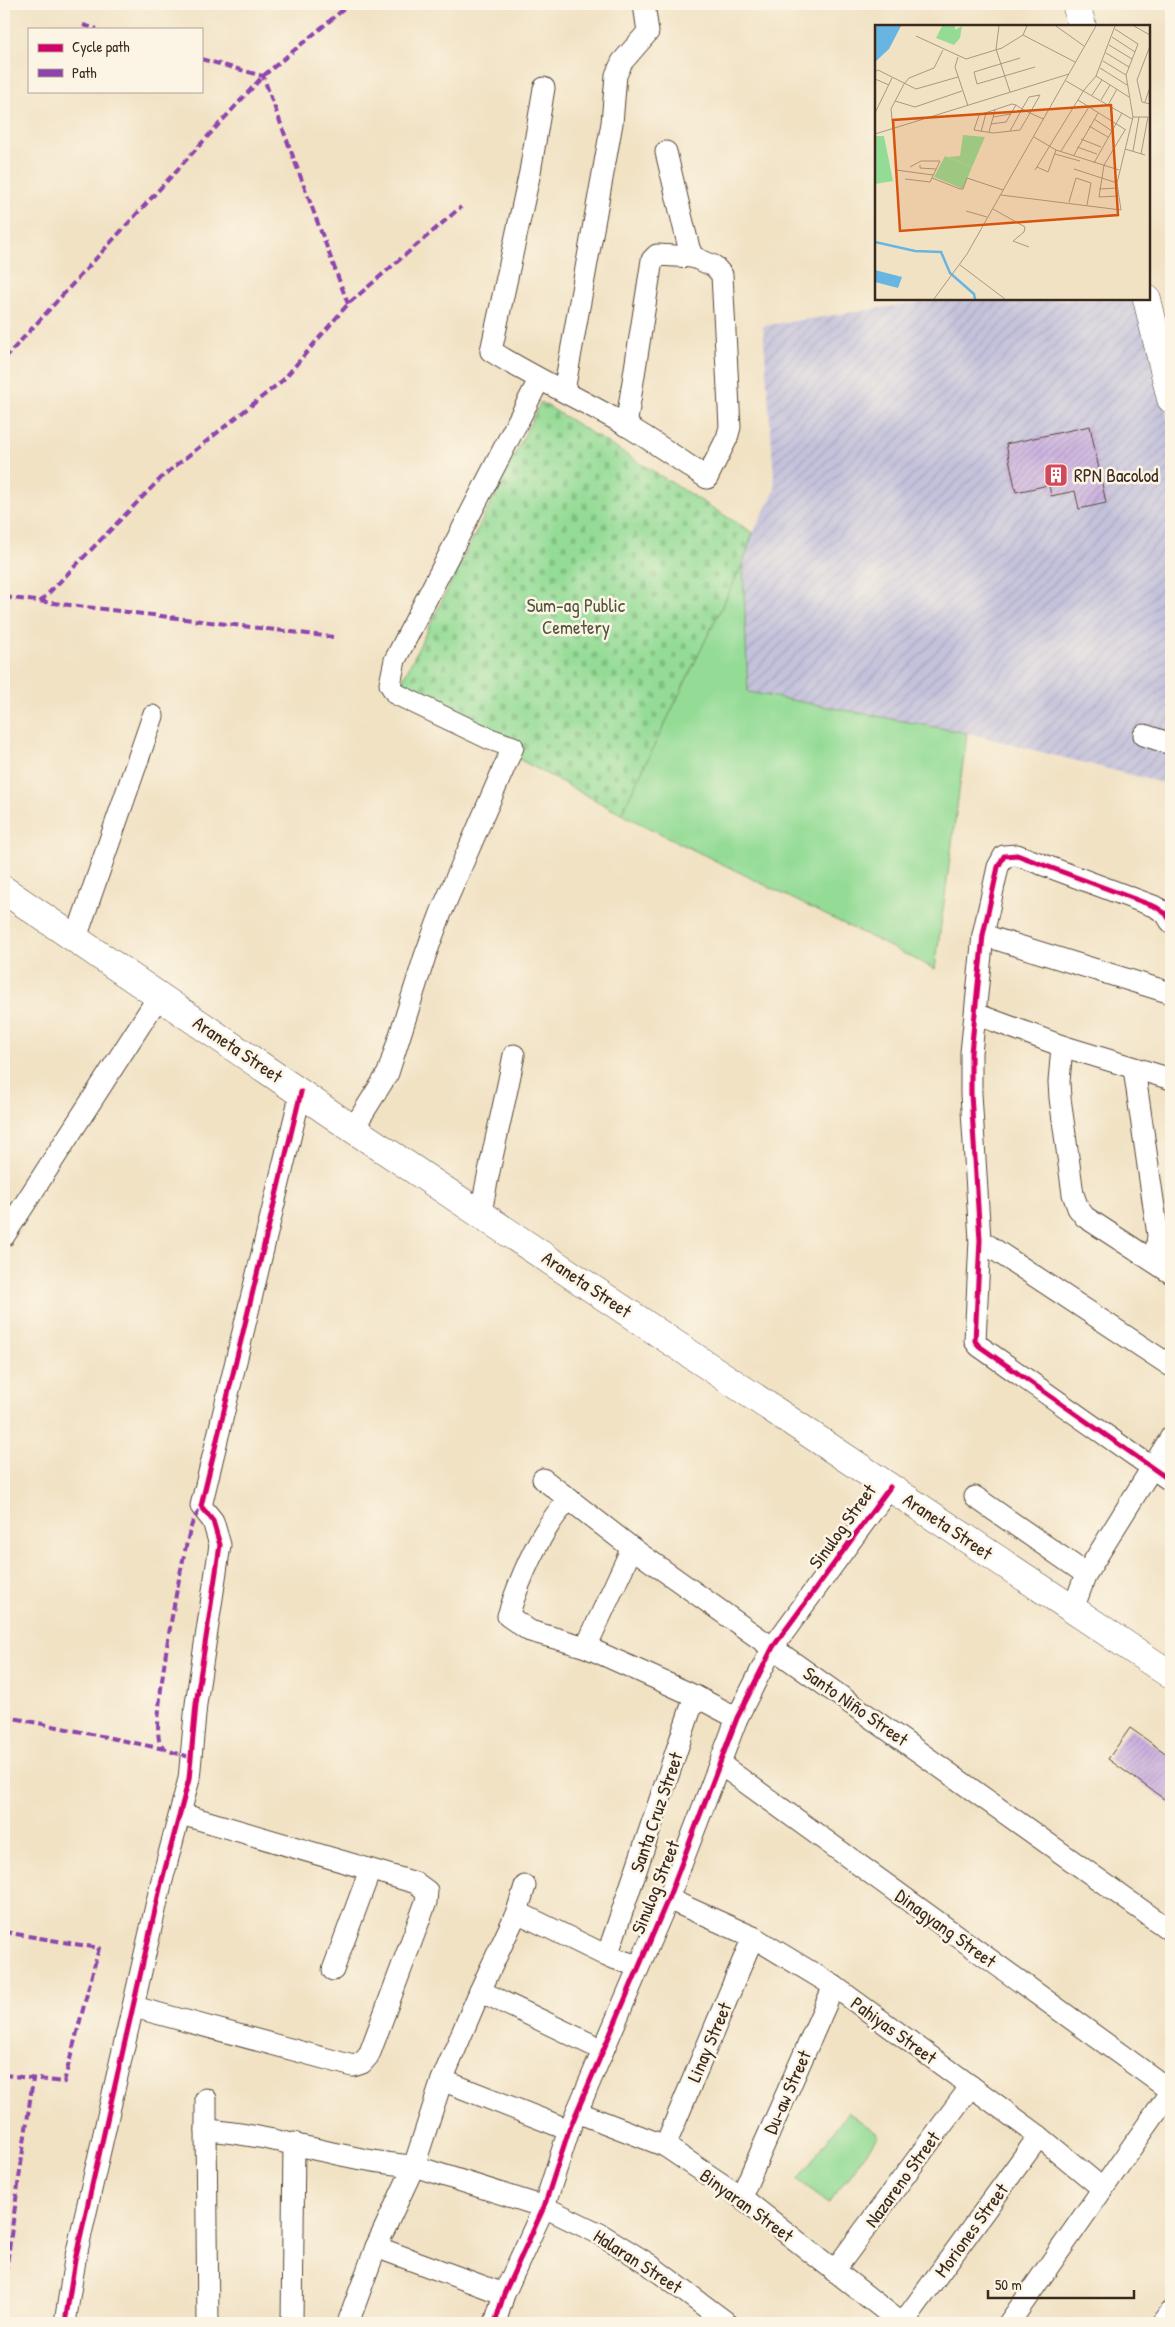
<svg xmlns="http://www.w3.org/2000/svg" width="1175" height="2327" font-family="'Patrick Hand',sans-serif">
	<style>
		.industrial { fill: url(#industrial-furrows) }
		.green { fill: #94dc96; stroke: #68835a }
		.cemetery { fill: url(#cemetery-stones); stroke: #68835a }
		.building { fill: url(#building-hatch) }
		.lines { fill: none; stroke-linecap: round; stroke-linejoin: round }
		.street-casing { stroke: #564637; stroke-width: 23 }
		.secondary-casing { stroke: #564637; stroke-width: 29 }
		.highway-casing { stroke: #564637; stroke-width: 29 }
		.street { stroke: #fff; stroke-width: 21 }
		.secondary { stroke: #fff; stroke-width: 28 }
		.highway { stroke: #fff; stroke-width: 28 }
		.quiet { stroke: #8e44ad; stroke-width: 4; stroke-dasharray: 8 4; stroke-linecap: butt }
		.cycleway-casing { stroke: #fcf5e5; stroke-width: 8 }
		.cycleway { stroke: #d6006c; stroke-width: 5 }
		.labels { text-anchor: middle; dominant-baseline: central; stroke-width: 5; stroke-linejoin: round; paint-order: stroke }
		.poi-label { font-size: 19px; fill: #3b2a1e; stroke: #fcf5e5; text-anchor: start }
		.park-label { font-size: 19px; fill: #51563c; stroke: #fcf5e5 }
		.street-label { font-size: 19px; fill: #3b2a1e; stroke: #fcf5e5 }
		.inset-river { fill: none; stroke: #69b5e2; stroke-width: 2.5 }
		.inset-road { fill: none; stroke: #a89882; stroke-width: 1 }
		.view { fill: #d7540e; fill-opacity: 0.15; stroke: #d7540e; stroke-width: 2.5 }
		.inset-edge { fill: none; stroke: #3b2a1e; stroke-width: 2.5 }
	</style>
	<defs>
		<pattern id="industrial-furrows" width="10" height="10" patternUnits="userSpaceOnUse" patternTransform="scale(1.25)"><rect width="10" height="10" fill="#c3c1db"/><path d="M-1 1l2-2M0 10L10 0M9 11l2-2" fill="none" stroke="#a8a6bc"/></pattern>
		<pattern id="cemetery-stones" width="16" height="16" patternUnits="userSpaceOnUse" patternTransform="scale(1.25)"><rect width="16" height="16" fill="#94dc96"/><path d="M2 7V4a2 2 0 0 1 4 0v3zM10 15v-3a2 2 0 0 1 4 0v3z" fill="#80bd81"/></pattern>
		<pattern id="building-hatch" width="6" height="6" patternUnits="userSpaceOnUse" patternTransform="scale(1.25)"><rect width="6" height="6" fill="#c9aee0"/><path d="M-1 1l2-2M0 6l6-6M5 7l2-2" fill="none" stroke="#a48eb5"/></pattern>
	</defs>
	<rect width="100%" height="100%" fill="#fcf5e5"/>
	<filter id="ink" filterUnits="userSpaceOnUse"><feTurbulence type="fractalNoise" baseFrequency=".02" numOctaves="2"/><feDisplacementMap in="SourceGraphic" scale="10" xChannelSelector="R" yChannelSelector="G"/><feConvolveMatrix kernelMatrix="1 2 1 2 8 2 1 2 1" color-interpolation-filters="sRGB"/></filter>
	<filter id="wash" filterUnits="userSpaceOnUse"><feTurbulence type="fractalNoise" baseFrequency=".0096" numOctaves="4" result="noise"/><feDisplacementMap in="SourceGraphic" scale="20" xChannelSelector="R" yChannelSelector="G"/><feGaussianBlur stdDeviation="1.12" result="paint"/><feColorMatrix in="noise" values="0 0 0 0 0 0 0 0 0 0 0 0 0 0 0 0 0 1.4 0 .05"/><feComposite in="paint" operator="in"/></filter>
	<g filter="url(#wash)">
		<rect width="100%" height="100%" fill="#f1e2c4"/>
		<path class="industrial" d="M940,299H1140L1171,433V785L967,733L747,692L743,563L753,533L775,490L763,326Z"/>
		<g class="green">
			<path d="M743,563L748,692L967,733L935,969L621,814Z"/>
			<path d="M848,2112L879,2135L829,2203L798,2180Z"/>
		</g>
		<path class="cemetery" d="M541,402L753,533L743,563L621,814L396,693Z"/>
		<g id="blocks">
			<g class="building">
				<path d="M1090,426L1106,503L1079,509L1075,491L1051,496L1049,485L1016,492L1006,444Z"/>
				<path d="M1130,1728L1171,1757V1804L1108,1759Z"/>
			</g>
		</g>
	</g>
	<g filter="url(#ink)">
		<use href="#blocks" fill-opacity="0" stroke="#564637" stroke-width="1"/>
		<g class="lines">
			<g class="street-casing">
				<g id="street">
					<path d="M544,88L530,172L491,351C534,378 580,399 624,424C653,441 680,460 707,478L727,438L730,427L722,275L714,266L693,257L689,248L666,152"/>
					<path d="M564,391L612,123L616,75L622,62L648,32L644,4"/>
					<path d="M626,426L652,260L657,255L693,257"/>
					<path d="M1144,735L1171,744"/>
					<path d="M1171,922L1166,914L1156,907L1017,855L1004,856L998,867L983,935L971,1053V1094L980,1240L975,1341L979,1346L1171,1481"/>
					<path d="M983,935L1171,993"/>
					<path d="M76,938L153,716"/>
					<path d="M976,1014L1062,1046L1171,1079"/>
					<path d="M1062,1046L1059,1082L1060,1098L1073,1194L1078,1208L1085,1217L1171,1273"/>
					<path d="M1134,1069L1158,1235L1155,1261"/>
					<path d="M353,1129L388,1073L425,956L441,913L513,747L490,739L396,694L390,684L395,660L539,380"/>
					<path d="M481,1213C490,1160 504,1108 514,1055"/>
					<path d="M4,1236L159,996"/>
					<path d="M980,1240L1171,1366"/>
					<path d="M543,1479L632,1548L1171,1931"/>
					<path d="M975,1497L1086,1574"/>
					<path d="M569,1499C539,1531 521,1575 508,1616L530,1631L586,1647L695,1696L737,1718"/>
					<path d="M1073,1609L1086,1574L1171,1437"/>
					<path d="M586,1647L632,1548"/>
					<path d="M720,1764L1171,2091"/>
					<path d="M668,1899L753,1937L834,1986L1039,2136L1103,2189"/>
					<path d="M517,1912L607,1956L638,1966"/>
					<path d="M607,1956L695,1696"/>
					<path d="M333,1970L370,1870"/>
					<path d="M480,1991L603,2050"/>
					<path d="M134,2007L353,2066L362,2063L369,2055L426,1902L427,1891L416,1883L181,1814"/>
					<path d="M442,2080L569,2130"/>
					<path d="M206,2099V2130"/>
					<path d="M577,2112L665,2146L741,2197L901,2323"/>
					<path d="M665,2146L753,1937"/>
					<path d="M741,2197L834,1986"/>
					<path d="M376,2247L504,2294"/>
					<path d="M834,2271L971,2086"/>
					<path d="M65,2323L75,2260L161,1884L189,1779L196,1704L220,1545L213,1521L201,1506L301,1092"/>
					<path d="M208,2323L206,2130C276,2135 344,2161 414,2166L544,2207L600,2234L647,2263L727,2323"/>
					<path d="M292,2323L294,2143"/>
					<path d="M348,2323L376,2247L414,2166L442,2080L480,1991L517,1912L525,1886"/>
					<path d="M495,2323L504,2294L544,2207L569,2130L668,1899L737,1718L773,1647L890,1487"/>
					<path d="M903,2323L1039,2136"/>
					<path d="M1009,2323L1171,2091"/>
					<path d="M1163,2323L1171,2312"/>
				</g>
			</g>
			<g class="secondary-casing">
				<g id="secondary">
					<path d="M1076,4L1082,26"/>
					<path d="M1147,299L1171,399"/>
				</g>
			</g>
			<g class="highway-casing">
				<path id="highway" d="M4,890L353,1129L1171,1675"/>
			</g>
			<use href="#street" class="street"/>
			<use href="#secondary" class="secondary"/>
			<use href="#highway" class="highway"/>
			<g class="quiet">
				<path d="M83,25L97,29"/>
				<path d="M201,59L263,76L348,304"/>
				<path d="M4,359L263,76L350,4"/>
				<path d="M4,597L333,637"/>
				<path d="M40,602L163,476L283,380L348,304L461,207"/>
				<path d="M4,1716L164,1749"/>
				<path d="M190,1757C181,1754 164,1752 160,1743C150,1722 182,1555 191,1527C193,1520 198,1513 201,1506"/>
				<path d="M4,1932L99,1948L64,2082L4,2075"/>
				<path d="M4,2285L33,2079"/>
			</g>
			<g class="cycleway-casing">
				<g id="cycleway">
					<path d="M1171,922L1166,914L1156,907L1017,855L1004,856L998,867L983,935L971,1053V1094L980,1240L975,1341L979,1346L1171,1481"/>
					<path d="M65,2323L75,2260L161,1884L189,1779L196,1704L220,1545L213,1521L201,1506L301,1092"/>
					<path d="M495,2323L504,2294L544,2207L569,2130L668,1899L737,1718L773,1647L890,1487"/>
				</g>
			</g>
			<use href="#cycleway" class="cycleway"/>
		</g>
	</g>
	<defs>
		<g id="building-square" transform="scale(1.25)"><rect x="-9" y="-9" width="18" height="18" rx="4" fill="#d1495b" stroke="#fcf5e5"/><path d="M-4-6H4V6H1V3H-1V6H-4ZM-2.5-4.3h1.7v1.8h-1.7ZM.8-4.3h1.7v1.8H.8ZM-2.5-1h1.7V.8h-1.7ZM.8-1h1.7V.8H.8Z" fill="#fff"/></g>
	</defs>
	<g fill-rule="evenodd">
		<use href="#building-square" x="1056" y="475"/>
	</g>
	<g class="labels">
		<g class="poi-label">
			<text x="1074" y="475">RPN Bacolod</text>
		</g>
		<g class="park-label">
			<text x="576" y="605">Sum-ag Public<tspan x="576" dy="22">Cemetery</tspan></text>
		</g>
		<g class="street-label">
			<text transform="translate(238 1049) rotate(34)">Araneta Street</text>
			<text transform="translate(587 1284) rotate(34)">Araneta Street</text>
			<text transform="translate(842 1526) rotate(-54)">Sinulog Street</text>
			<text transform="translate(948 1526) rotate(34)">Araneta Street</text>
			<text transform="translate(856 1706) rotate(35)">Santo Niño Street</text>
			<text transform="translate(656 1812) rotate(-71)">Santa Cruz Street</text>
			<text transform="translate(655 1887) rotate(-68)">Sinulog Street</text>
			<text transform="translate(946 1928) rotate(36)">Dinagyang Street</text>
			<text transform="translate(894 2030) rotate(36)">Pahiyas Street</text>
			<text transform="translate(709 2042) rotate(-67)">Linay Street</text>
			<text transform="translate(787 2092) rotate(-66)">Du-aw Street</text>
			<text transform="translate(902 2179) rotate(-54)">Nazareno Street</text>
			<text transform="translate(747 2205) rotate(36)">Binyaran Street</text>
			<text transform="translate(971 2230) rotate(-54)">Moriones Street</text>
			<text transform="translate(638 2261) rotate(33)">Halaran Street</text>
		</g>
	</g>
	<g transform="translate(875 25)">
		<rect width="275" height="275" fill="#f1e2c4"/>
		<path d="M67,1H80V5L87,1L85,13L79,20L61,13ZM88,110L110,112L97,142L73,132L85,131Z" fill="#94dc96"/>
		<path d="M0,111H9L18,156L0,159ZM70,131L97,142L88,164L59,152Z" fill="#94dc96"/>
		<path d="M0,1H26L14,24L0,37ZM0,245L27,252L23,263L0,257Z" fill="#69b5e2"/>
		<path class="inset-river" d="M0,217L40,226L66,227L75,248L99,269L100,274"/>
		<path class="inset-road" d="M124,1L121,24L135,67M152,1L148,10L200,37M181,1L209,21M259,1L275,10M41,11L91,34L127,23L148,10M237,12L260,27M234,20L257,34M275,21L262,55L267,77L275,79M231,28L254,42M83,32L80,42L93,81M145,33L99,47L102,59L160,42M228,36L251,50M225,43L252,60M0,47L3,45L41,64L83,52M221,51L254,72M0,54L14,60M191,56L257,94M217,70L227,55M203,75L251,105M226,75L235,60M20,76L40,82L87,66M270,77L275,62M233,80L242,64M0,88L17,53M118,92L136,89M258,92H273L266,129M219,94L237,106M116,99L131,97L141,80M214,101L233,112M18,105L16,84L29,59L34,53L59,43L68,25M135,106L147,84L154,72L165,70L155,88L145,105L118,108L99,105L104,90L137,79L141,80L147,84L155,88L166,93L169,94M106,107L111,88M114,107L120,85M0,109L194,49M159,112L181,125L244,145M206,114L226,122M202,122L222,129M250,124L270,130M186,126L214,82M258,126L264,92M180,129L205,136M199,130L223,88M219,138L247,88M45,140V143L61,144M162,142L173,147L181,125M199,144L242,158M21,145L58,150M160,145L209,65L221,51L240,1M57,153L85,164H88L92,153L128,165M30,154L55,157L65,136H46L35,142M224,164L242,163M126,170L246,185L242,158L258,92L251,50L263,19L240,4M243,171L224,172L229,140L250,105M194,177L201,153L216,158L212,180M118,184L150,202L149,207L138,216L154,222M91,186L112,192M85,240L130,274M59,274L92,229L221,1"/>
		<path class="view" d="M236,80L243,190L25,206L18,95Z"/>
		<rect width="275" height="275" class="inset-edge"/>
	</g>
	<rect width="1175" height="2327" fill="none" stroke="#fcf5e5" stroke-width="20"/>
	<rect x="28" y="28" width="175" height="65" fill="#fcf5e5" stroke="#afa495"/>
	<rect x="38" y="44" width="25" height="8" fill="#d6006c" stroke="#afa495"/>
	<text x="72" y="52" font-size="15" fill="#3b2a1e">Cycle path</text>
	<rect x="38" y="69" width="25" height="8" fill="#8e44ad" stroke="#afa495"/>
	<text x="72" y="78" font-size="15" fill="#3b2a1e">Path</text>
	<path d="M988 2290v8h146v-8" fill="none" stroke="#3b2a1e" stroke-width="2.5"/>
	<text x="995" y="2290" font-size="15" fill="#3b2a1e" stroke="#fcf5e5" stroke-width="4" paint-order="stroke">50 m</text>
</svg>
